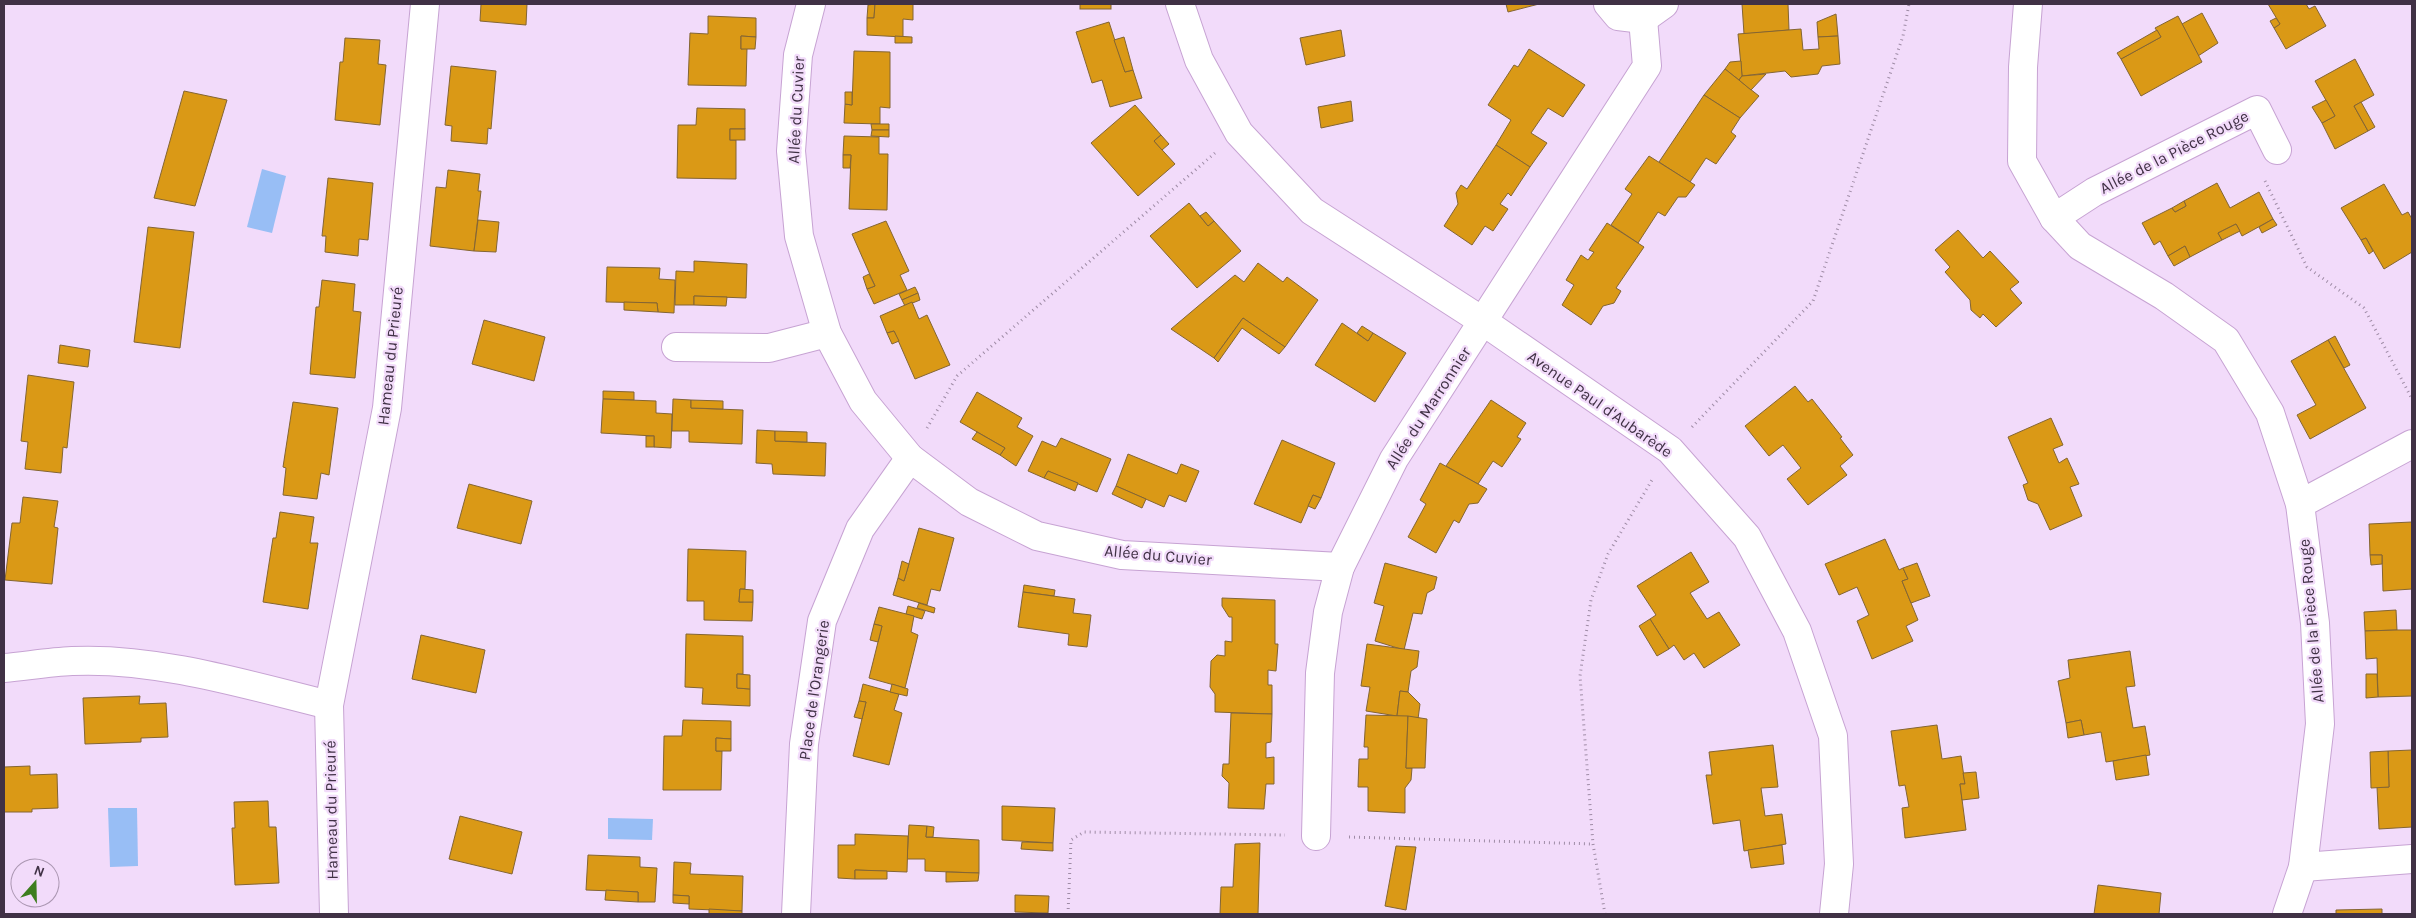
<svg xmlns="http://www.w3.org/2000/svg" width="2416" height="918" font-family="Karla,sans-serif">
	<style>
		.water { fill: #98bef5 }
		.building { fill: #da9916; stroke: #846533 }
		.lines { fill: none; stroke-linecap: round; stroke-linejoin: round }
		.minor-casing { stroke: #c7a3d3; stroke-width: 30 }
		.path { stroke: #9f8ca6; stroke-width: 3; stroke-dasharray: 1 4; stroke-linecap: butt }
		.minor { stroke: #fff; stroke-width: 28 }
		.labels { text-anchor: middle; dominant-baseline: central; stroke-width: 4.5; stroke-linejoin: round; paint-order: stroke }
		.street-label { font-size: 16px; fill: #403145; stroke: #f2dbfa }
	</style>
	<rect width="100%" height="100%" fill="#f2dbfa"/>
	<g class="water">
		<path d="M262,169L286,176L272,233L247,227Z"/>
		<path d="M108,808H137L138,866L110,867Z"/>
		<path d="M608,818L653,819L652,840L608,839Z"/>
	</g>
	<g class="building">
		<path d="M481,4H527L526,25L480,21Z"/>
		<path d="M875,4L874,18H867L868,5Z"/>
		<path d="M875,4H913V20L903,19V37L867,35V18H874Z"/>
		<rect x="1080" y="4" width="31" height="5"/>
		<path d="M1506,4H1539L1508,12Z"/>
		<path d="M1742,4H1788L1789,30L1744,34Z"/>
		<path d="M2268,4H2306L2309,9L2315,6L2326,26L2286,49L2274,28L2280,24Z"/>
		<path d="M2202,13L2218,43L2198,56L2182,24Z"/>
		<path d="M1836,14L1838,36L1818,37L1817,22Z"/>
		<path d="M708,16L756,18V37L741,36V49L747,48L746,86L688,85L690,33L708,34Z"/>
		<path d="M2178,16L2202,62L2141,96L2121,59L2161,37L2155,28Z"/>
		<path d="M2276,18L2280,24L2274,28L2270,21Z"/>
		<path d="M1109,22L1125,72L1133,70L1142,98L1110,107L1102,80L1092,83L1076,32Z"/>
		<path d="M1801,29L1803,50L1819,49L1818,37L1838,36L1840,64L1822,66L1818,74L1791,77L1785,71L1742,76L1738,34Z"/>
		<path d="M1341,30L1345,56L1306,65L1300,38Z"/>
		<path d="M2157,30L2161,37L2121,59L2117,53Z"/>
		<path d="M741,36L756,37L755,49H741Z"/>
		<path d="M895,36L912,37V43H895Z"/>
		<path d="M1124,37L1133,70L1125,72L1114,40Z"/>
		<path d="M345,38L380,40L378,64L386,65L380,125L335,120L340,62H343Z"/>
		<path d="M1529,49L1585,85L1563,117L1548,108L1531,133L1547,143L1530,167L1496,145L1511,120L1488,105L1514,65L1518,67Z"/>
		<path d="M854,51L890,52V108L880,107V124L844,123L845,104L852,105Z"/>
		<path d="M2355,59L2374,95L2354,106L2368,131L2335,149L2322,123L2335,116L2315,81Z"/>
		<path d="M1741,61L1742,76L1739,80L1725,69L1730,62Z"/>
		<path d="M451,66L496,71L491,129L488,128L487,144L451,141L452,126L445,125Z"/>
		<path d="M1725,69L1759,96L1740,118L1704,95Z"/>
		<path d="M1766,74L1751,90L1739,80L1742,76Z"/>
		<path d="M184,91L227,100L195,206L154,198Z"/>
		<path d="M845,92H852V105L845,104Z"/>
		<path d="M1704,95L1740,118L1731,132L1736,136L1716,164L1706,158L1690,182L1659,162Z"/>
		<path d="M2326,100L2335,116L2322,123L2312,107Z"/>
		<path d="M1351,101L1353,121L1321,128L1318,107Z"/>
		<path d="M2361,102L2375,127L2368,131L2354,106Z"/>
		<path d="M1135,105L1161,135L1154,141L1175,164L1138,196L1091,143Z"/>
		<path d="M697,108L745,109V129H730V140H736V179L677,178L678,125H696Z"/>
		<path d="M871,124H889V130H872Z"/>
		<rect x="730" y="129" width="15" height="11"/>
		<path d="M872,130H889V137L871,136Z"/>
		<path d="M1161,135L1169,144L1162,150L1154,141Z"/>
		<path d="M844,136L879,137V154H888L887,210L849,209L851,155H843Z"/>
		<path d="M1496,145L1530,167L1511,196L1508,193L1500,204L1508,209L1493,231L1485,226L1472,245L1444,226L1458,204L1456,193L1461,185L1467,189Z"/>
		<path d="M843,155H851L850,168H843Z"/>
		<path d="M1649,156L1695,185L1686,197H1678L1665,216L1658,212L1638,243L1611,225L1632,194L1625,189Z"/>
		<path d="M448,170L480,174L478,191H481L474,251L430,246L436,187L446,188Z"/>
		<path d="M328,178L373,183L368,240L359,239L358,256L325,252L326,236H322Z"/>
		<path d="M2217,183L2230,208L2259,192L2273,219L2242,236L2236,224L2218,233L2222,240L2190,257L2185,246L2168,256L2160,241L2154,245L2142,223L2172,208L2175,212L2186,206L2184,201Z"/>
		<path d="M2384,184L2402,215L2408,212L2412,219V252L2384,269L2366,238L2361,240L2341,208Z"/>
		<path d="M2184,201L2186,206L2175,212L2172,208Z"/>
		<path d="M1189,203L1208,226L1214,221L1241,251L1197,288L1150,236Z"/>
		<path d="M1206,212L1214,221L1208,226L1200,216Z"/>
		<path d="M2273,219L2277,225L2262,233L2259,227Z"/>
		<path d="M478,220L499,222L496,252L474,251Z"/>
		<path d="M886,221L909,271L900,275L907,290L874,304L867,289L875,286L852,234Z"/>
		<path d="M1607,223L1644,247L1616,288L1621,291L1614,303L1603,306L1591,325L1562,305L1574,285L1566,280L1581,255L1588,260L1594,252L1589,250Z"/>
		<path d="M2236,224L2240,231L2222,240L2218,233Z"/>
		<path d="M148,227L194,232L180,348L134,342Z"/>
		<path d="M1958,230L1983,258L1990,251L2019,282L2010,289L2022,303L1996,327L1983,314L1980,318L1971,310L1970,300L1945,272L1950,267L1935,250Z"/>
		<path d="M2366,238L2373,251L2369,254L2361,240Z"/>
		<path d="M2185,246L2190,257L2174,266L2168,256Z"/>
		<path d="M694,261L747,264L746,298L694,296V305H675L676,271L694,272Z"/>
		<path d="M1258,263L1283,282L1287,277L1318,300L1285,347L1243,318L1214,358L1171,329L1235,275L1244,282Z"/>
		<path d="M607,267L660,268L659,279L675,280L674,313L658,312L657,303L606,302Z"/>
		<path d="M869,274L875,286L867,289L863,277Z"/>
		<path d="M322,280L355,284L353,311L361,312L355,378L310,374L316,307H319Z"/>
		<path d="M915,287L918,293L902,300L899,294Z"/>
		<path d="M918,293L920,300L905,306L902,300Z"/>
		<path d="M694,296L727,297L726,306L694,305Z"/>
		<path d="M624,302L657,303L658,312L624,310Z"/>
		<path d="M912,302L919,319L927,315L950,365L915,379L894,331L887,333L880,316Z"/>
		<path d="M1243,318L1285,347L1279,354L1242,328L1218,362L1214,358Z"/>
		<path d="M484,320L545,337L534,381L472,364Z"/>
		<path d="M1342,323L1368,341L1373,333L1406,353L1375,402L1315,365Z"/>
		<path d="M1362,326L1373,333L1368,341L1357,333Z"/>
		<path d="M894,331L899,341L892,344L887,333Z"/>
		<path d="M2335,336L2350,365L2344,368L2328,340Z"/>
		<path d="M2328,340L2366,408L2310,439L2297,415L2316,405L2291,361Z"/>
		<path d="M60,345L90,350L88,367L58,363Z"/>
		<path d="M28,375L74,382L67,448L63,447L61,473L25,469L28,442L21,441Z"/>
		<path d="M1795,386L1808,402L1812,399L1842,437L1840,438L1853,455L1840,466L1847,475L1808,505L1787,479L1801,468L1783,445L1769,456L1745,426Z"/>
		<path d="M603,391L634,392V400L603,399Z"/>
		<path d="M977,392L1022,418L1017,427L1033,436L1016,466L1000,455L1005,448L960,422Z"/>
		<path d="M603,399L656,401V413L672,414L671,448L654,447V436L601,433Z"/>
		<path d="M673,399L691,400V408L743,410L742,444L689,442V431H672Z"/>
		<path d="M691,400L723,401V409L691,408Z"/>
		<path d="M1491,400L1526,423L1517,437L1521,439L1502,467L1493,461L1478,484L1446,466Z"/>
		<path d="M293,402L338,408L329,475L321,473L317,499L283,495L286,468L283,467Z"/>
		<path d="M2051,418L2063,445L2053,449L2059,463L2067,458L2079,484L2070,487L2082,516L2050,530L2038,504L2028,500L2023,485L2028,483L2008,437Z"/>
		<path d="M757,430L775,431V441L826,443L825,476L773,474L772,464L756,463Z"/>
		<path d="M775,431L807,432V442L775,441Z"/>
		<path d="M977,432L1005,448L1000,455L972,439Z"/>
		<rect x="646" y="436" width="8" height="11"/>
		<path d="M1061,438L1111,459L1097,492L1048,471L1044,478L1028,471L1042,441L1056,447Z"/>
		<path d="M1282,440L1335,463L1321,498L1313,495L1301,523L1254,504Z"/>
		<path d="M1128,454L1177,474L1181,464L1199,471L1186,502L1169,495L1164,507L1116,486Z"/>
		<path d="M1440,463L1487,489L1478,503L1469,504L1459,523L1454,520L1436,553L1408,537L1426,504L1420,500Z"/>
		<path d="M1048,471L1078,483L1075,491L1044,478Z"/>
		<path d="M469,484L532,501L521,544L457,528Z"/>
		<path d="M1116,486L1146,499L1142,508L1112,494Z"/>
		<path d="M1313,495L1321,498L1315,509L1308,506Z"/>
		<path d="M23,497L58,501L54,527L58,528L52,584L5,580L12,523H20Z"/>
		<path d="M280,512L314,517L310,543H318L308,609L263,602L273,538H276Z"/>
		<path d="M2412,522V589L2383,591L2382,555H2370L2369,524Z"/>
		<path d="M919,528L954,538L940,591L931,589L927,605L893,595L898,578L904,581Z"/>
		<path d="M1885,539L1899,570L1903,568L1908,579L1902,581L1918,620L1906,626L1913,641L1872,659L1857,621L1869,615L1857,587L1839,595L1825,564Z"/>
		<path d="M688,549L746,551L745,589H740L739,602H753L752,621L704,620V601H687Z"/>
		<path d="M1691,552L1709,582L1690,593L1707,619L1719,612L1740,645L1704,668L1694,653L1684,660L1674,645L1669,649L1650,619L1656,615L1637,586Z"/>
		<path d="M2370,555H2382V564L2371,565Z"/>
		<path d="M902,561L909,564L904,581L898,578Z"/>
		<path d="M1385,563L1437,577L1434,589L1427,593L1422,614L1413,613L1404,650L1375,641L1384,606L1374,603Z"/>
		<path d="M1917,563L1930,596L1911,603L1902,581L1908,579L1903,568Z"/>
		<path d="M1024,585L1055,590L1054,596L1023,592Z"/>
		<path d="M740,589L753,590V602H739Z"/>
		<path d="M1023,592L1075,599L1073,613L1091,615L1087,647L1068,645L1069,634L1018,627Z"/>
		<path d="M1222,598L1275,600V644H1278L1276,671L1268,670V685H1272V714L1215,712V694L1210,687L1211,661L1217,655L1225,656V641L1232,642V617H1229L1222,606Z"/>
		<path d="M919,603L935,608L934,613L917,608Z"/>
		<path d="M908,606L925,611L922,619L906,614Z"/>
		<path d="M879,607L914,616L911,632L918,635L905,688L869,678L882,626L874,624Z"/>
		<path d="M2396,610L2397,630L2365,631L2364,612Z"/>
		<path d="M1650,619L1669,649L1657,656L1639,626Z"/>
		<path d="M874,624L882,626L878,642L870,640Z"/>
		<path d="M2397,630H2412V696L2378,697L2377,658L2366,659L2365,631Z"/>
		<path d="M686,634L743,636V674H737V688L750,689V706L702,704L703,688L685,687Z"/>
		<path d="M421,635L485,650L476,693L412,679Z"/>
		<path d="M1367,644L1419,651L1417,667L1411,671L1408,692L1400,691L1397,716L1366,711L1370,687L1361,686Z"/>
		<path d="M2130,651L2135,686L2126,687L2133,728L2145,726L2150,755L2106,762L2101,732L2084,735L2081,720L2066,723L2058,681L2070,678L2068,660Z"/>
		<path d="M737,674L750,675V689L737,688Z"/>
		<path d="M2366,674H2377L2378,697L2366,698Z"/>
		<path d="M863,684L899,694L894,710L902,713L889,765L853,756L866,702L859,701Z"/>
		<path d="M892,684L908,689L907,696L890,692Z"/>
		<path d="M1400,691L1408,692L1420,704L1418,719L1397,716Z"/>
		<path d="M140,696L139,704L166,703L168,737L141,738V742L85,744L83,698Z"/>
		<path d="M859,701L866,702L862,719L854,717Z"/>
		<path d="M1231,713L1272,714L1271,742L1266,743V758L1274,757V784H1266L1264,809L1228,808L1229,783L1222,776L1223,764H1229Z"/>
		<path d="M1366,715L1408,716L1406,768H1412L1411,780L1405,788V813L1368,811V787H1358L1359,759H1368V747H1364Z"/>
		<path d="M1408,716L1427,719L1425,768H1406Z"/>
		<path d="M683,720L731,721V739L716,738V751H722L721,790H663L664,736H682Z"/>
		<path d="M2081,720L2084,735L2068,738L2066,723Z"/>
		<path d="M1937,725L1942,759L1961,756L1965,784H1960L1966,830L1905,838L1902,808L1909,807L1905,785L1899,786L1891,731Z"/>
		<path d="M716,738L731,739V751H716Z"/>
		<path d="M1773,745L1778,787L1761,788L1765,816L1782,814L1786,844L1744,851L1740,820L1713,824L1706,775H1712L1709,752Z"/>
		<path d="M2412,750V827L2379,829L2377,787H2389L2388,751Z"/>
		<path d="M2388,751L2389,787L2371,788L2370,752Z"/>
		<path d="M2146,755L2149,775L2116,780L2113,761Z"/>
		<path d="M30,766V775L57,774L58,808L32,809V812H4V767Z"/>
		<path d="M1976,772L1979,798L1962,800L1960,784H1965L1963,773Z"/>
		<path d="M268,801L269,827H276L279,883L235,885L232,828H235L234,802Z"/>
		<path d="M1002,806L1055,808L1053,843L1002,840Z"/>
		<path d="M460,816L522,832L512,874L449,859Z"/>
		<path d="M909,825L927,826L926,837L979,840V873L925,871V859H907Z"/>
		<path d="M927,826L934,827L933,837H926Z"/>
		<path d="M855,834L908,836L907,872L855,870V879L838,878V845H855Z"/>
		<path d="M1022,842L1053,843V851L1021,849Z"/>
		<path d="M1260,843L1258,914H1220L1221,887H1233L1235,844Z"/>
		<path d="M1782,845L1784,864L1751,868L1748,850Z"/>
		<path d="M1396,846L1416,847L1406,910L1385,906Z"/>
		<path d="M588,855L640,857V867L657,868L655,902H638V892L586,890Z"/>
		<path d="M674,862L691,863L690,874L743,876L742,911L689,909V896L673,895Z"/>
		<path d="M855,870L887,871V879H855Z"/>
		<path d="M946,872L979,873L978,881L946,882Z"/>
		<path d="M2098,885L2161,893L2159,914H2094Z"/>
		<path d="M606,890L638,892V902L605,900Z"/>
		<path d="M673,895L689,896V904L673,903Z"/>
		<path d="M1015,895L1049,896L1048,913L1015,912Z"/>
		<path d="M709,909L742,911V914H709Z"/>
		<path d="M2382,909V914H2336V910Z"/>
	</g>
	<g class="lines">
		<g class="minor-casing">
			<g id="minor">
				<path d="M811,4L798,55L791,151L799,236L827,333L863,401L910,458L969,502L1037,536L1122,555L1340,567"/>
				<path d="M1180,4L1199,60L1239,133L1312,211L1484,322L1670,450L1747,537L1797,631L1833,736L1839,864L1834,914"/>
				<path d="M1608,4L1618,16L1643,19L1664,4"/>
				<path d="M2028,4L2023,67L2022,161L2054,218L2080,246L2164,296L2226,340L2270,413L2300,504L2315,623L2320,724L2303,867L2287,914"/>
				<path d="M2054,218L2094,192L2257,110L2277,150"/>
				<path d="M676,347L769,348L827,333"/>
				<path d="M2300,504L2412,444"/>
				<path d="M4,668C26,666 50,662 72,661C156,657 248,685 329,705"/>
				<path d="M1316,836L1320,673L1328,612L1340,567L1394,459L1647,66L1643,19"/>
				<path d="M2303,867L2412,859"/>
				<path d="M334,914L329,705L387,408L425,4"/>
				<path d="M796,914L804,744L822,621L860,529L910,458"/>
			</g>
		</g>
		<g class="path">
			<path d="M2265,181L2307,267L2364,308L2412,399"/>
			<path d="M1692,427L1813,301L1903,36L1909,4"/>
			<path d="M927,428L957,376L1215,153"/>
			<path d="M1349,837L1593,844"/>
			<path d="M1068,914L1071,840L1084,832L1285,835"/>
			<path d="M1605,914L1593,844L1580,676L1591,600L1608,554L1652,480"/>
		</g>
		<use href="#minor" class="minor"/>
	</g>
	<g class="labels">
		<g class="street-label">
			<text transform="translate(796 110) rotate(-87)">Allée du Cuvier</text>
			<text transform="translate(2174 152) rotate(-27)">Allée de la Pièce Rouge</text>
			<text transform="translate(390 356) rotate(-84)">Hameau du Prieuré</text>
			<text transform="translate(1600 404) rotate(35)">Avenue Paul d'Aubarède</text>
			<text transform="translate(1428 408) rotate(-57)">Allée du Marronnier</text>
			<text transform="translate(1158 555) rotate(5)">Allée du Cuvier</text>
			<text transform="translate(2311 621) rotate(-95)">Allée de la Pièce Rouge</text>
			<text transform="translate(814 690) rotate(-82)">Place de l'Orangerie</text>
			<text transform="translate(331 810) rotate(-91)">Hameau du Prieuré</text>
		</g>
	</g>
	<rect width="2416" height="918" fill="none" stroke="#403145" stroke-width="10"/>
	<g transform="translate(35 883) rotate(20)"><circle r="24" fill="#f2dbfa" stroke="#ab97b2"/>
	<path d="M0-4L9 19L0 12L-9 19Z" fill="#3d7e1e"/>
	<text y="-8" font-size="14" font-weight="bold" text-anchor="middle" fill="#403145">N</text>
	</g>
</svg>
